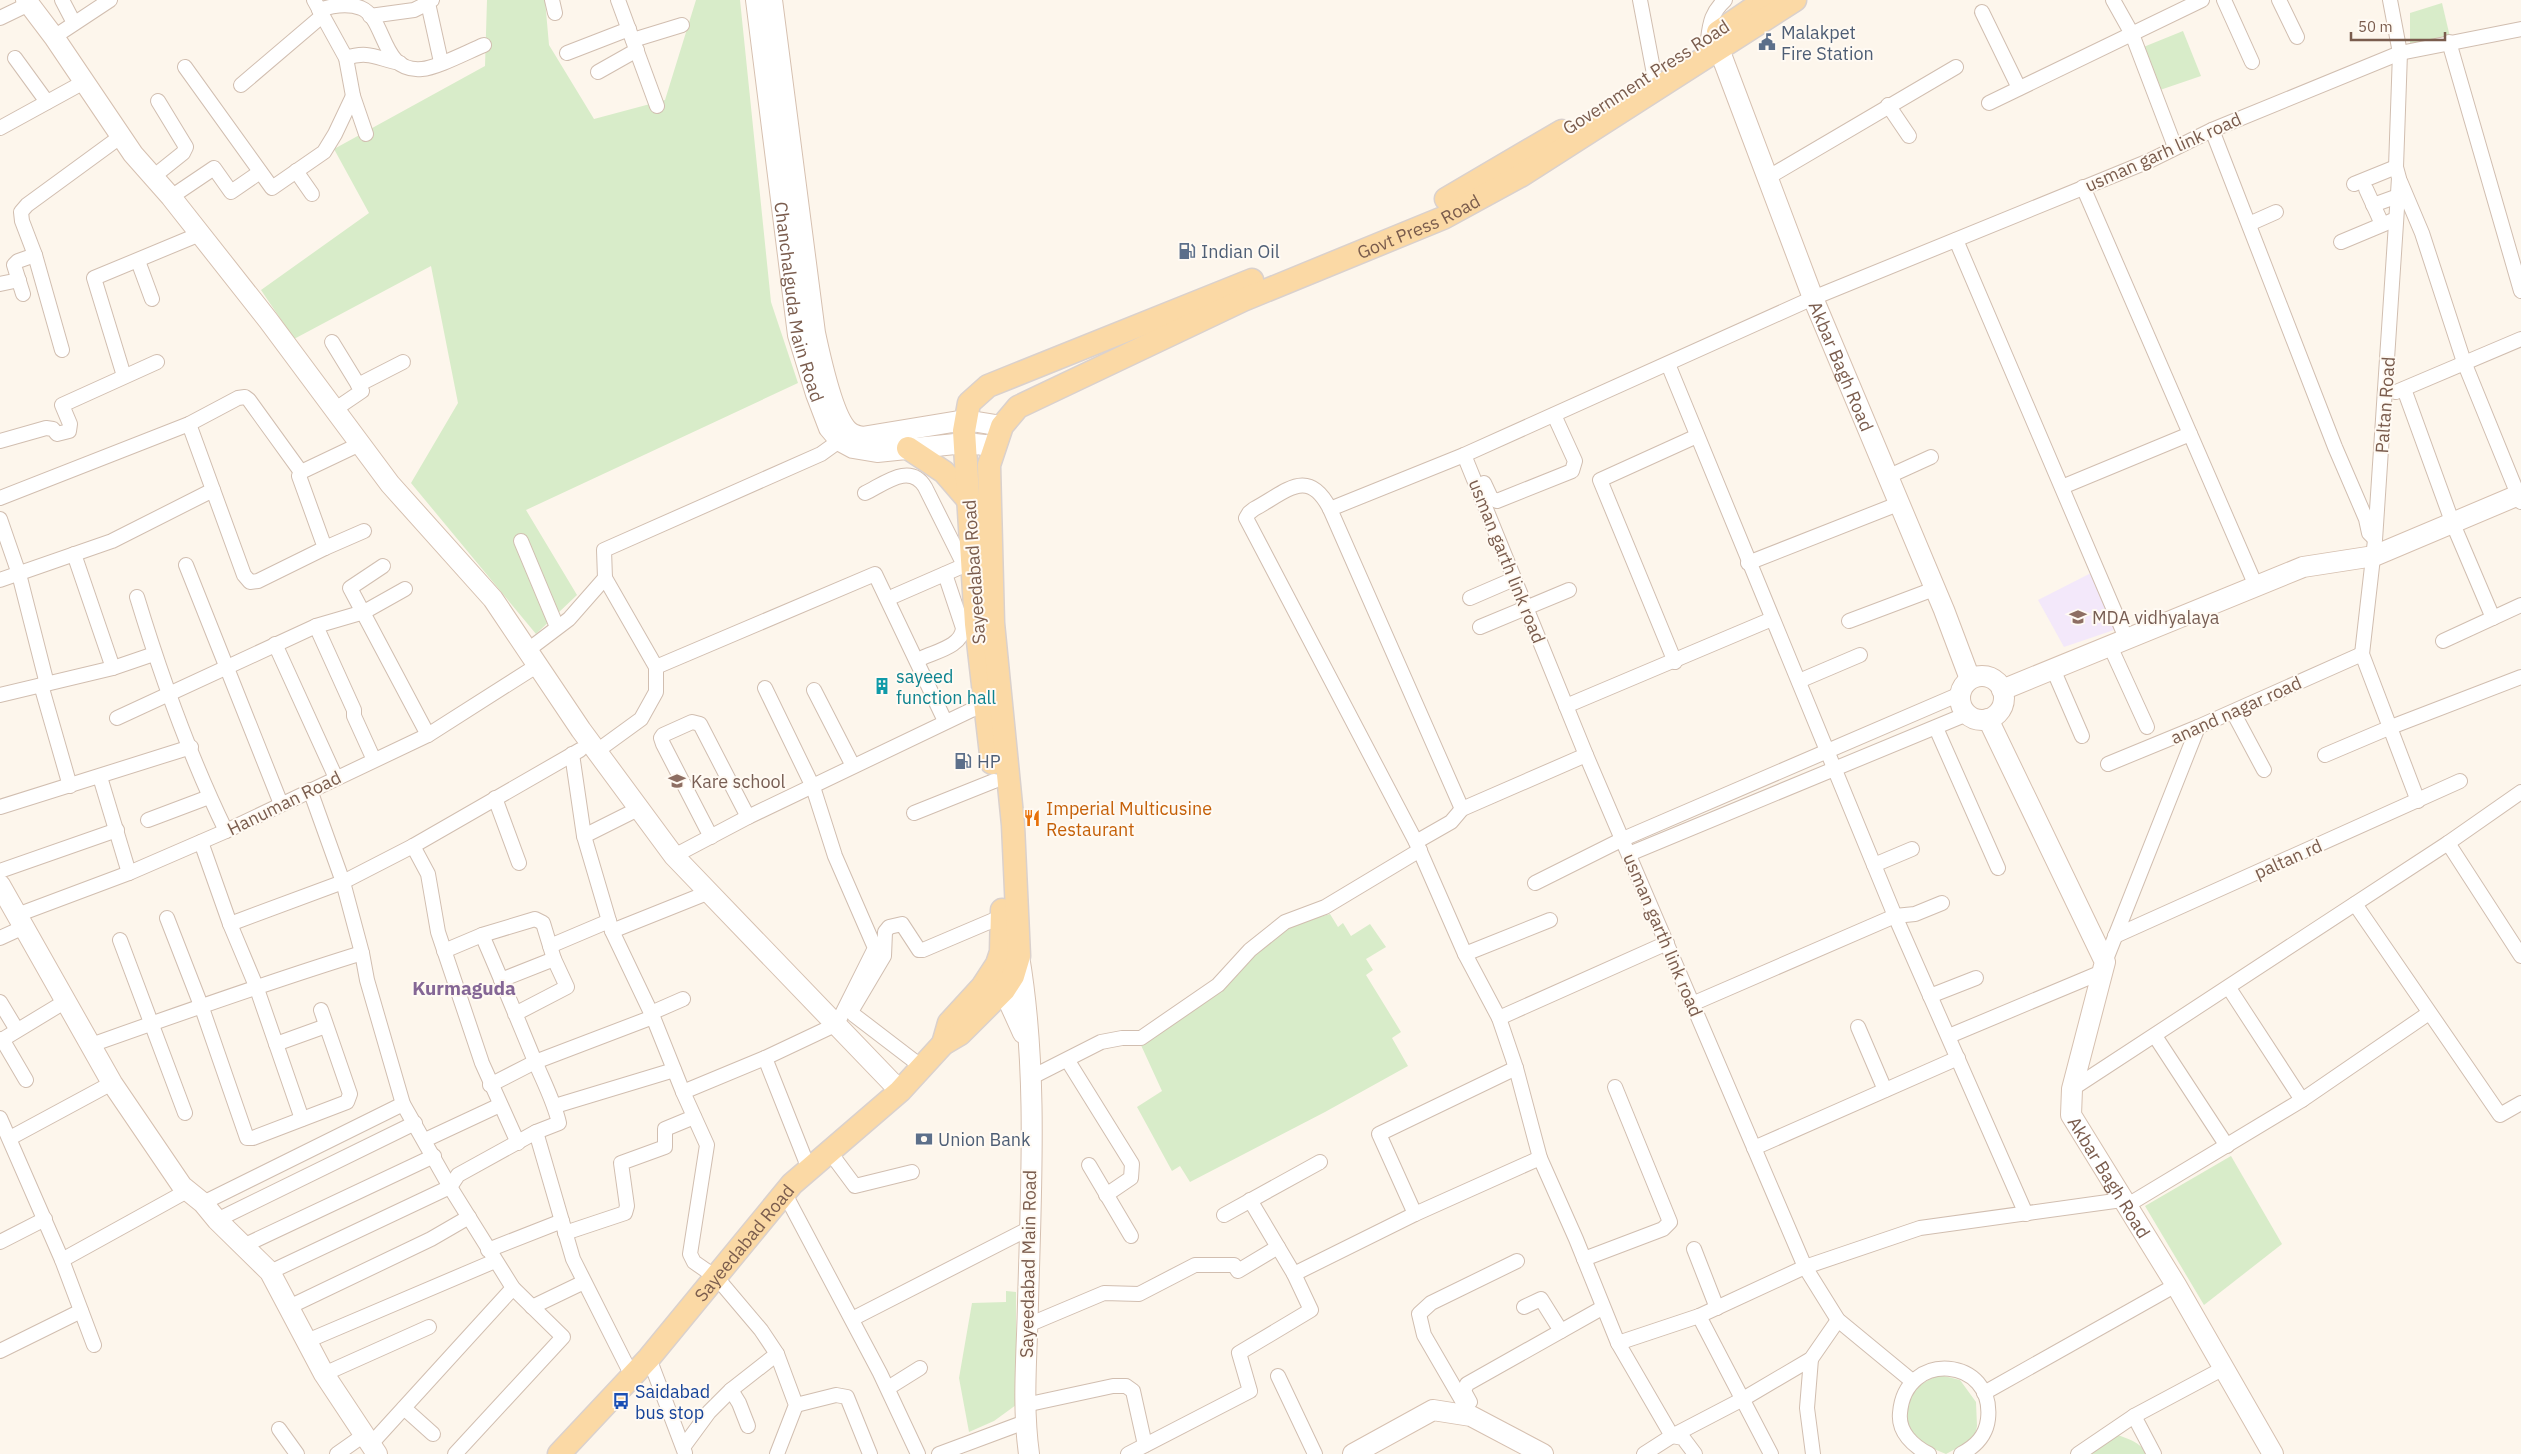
<svg xmlns="http://www.w3.org/2000/svg" width="2521" height="1454" font-family="'IBM Plex Sans',sans-serif">
	<style>
		.education { fill: #f3e8fa }
		.green { fill: #d8ecc9 }
		.lines { fill: none; stroke-linecap: round; stroke-linejoin: round }
		.street-casing { stroke: #d1beb0; stroke-width: 16 }
		.secondary-casing { stroke: #d6c0b0; stroke-width: 22 }
		.primary-casing { stroke: #dad1cd; stroke-width: 25 }
		.street { stroke: #fff; stroke-width: 14 }
		.secondary { stroke: #fff; stroke-width: 20 }
		.primary { stroke: #fbd9a5; stroke-width: 22 }
		.labels { text-anchor: middle; dominant-baseline: central; stroke-width: 4; stroke-linejoin: round; paint-order: stroke }
		.service-label { font-size: 18px; fill: #4e5e75; stroke: #fffaf3; text-anchor: start }
		.street-label { font-size: 18px; fill: #7a5c4d; stroke: #fffaf3 }
		.education-label { font-size: 18px; fill: #785e54; stroke: #fffaf3; text-anchor: start }
		.culture-label { font-size: 18px; fill: #0d838f; stroke: #fffaf3; text-anchor: start }
		.food-label { font-size: 18px; fill: #c56008; stroke: #fffaf3; text-anchor: start }
		.transit-label { font-size: 18px; fill: #164399; stroke: #fffaf3; text-anchor: start }
		.neighbourhood-label { font-size: 19px; font-weight: bold; fill: #846695; stroke: #fffaf3 }
	</style>
	<rect width="100%" height="100%" fill="#fdf6ec"/>
	<path class="education" d="M2093,572L2114,630L2064,647L2038,600Z"/>
	<g class="green">
		<path d="M487,0H545L549,45L594,119L665,100L696,0H740L771,302L798,383L526,510L577,595L536,634L411,483L458,403L431,266L294,339L261,290L369,213L334,149L485,66Z"/>
		<path d="M2442,3L2450,37L2410,44V13Z"/>
		<path d="M2183,31L2201,76L2160,90L2141,48Z"/>
		<path d="M1330,914L1338,927L1343,923L1351,936L1370,924L1386,947L1366,959L1373,970L1366,975L1401,1032L1392,1038L1408,1066L1325,1112L1190,1182L1180,1166L1172,1171L1137,1107L1162,1091L1140,1043L1282,928Z"/>
		<path d="M2231,1156L2282,1244L2204,1305L2145,1206Z"/>
		<path d="M1006,1291L1016,1292V1405L994,1421L969,1432L959,1378L972,1303L1006,1302Z"/>
		<path d="M1940,1375L1960,1380L1976,1402L1977,1426L1974,1439L1946,1454L1919,1443C1915,1436 1909,1429 1908,1422C1901,1395 1919,1383 1940,1375Z"/>
		<path d="M2115,1434C2126,1438 2141,1442 2147,1454H2083Z"/>
	</g>
	<g class="lines">
		<g class="street-casing">
			<g id="street">
				<path d="M62,0L74,23"/>
				<path d="M314,0L346,58L353,96L366,134"/>
				<path d="M432,0L428,3L441,62"/>
				<path d="M552,0L555,13"/>
				<path d="M618,0L657,106"/>
				<path d="M1640,0L1654,74"/>
				<path d="M2113,0L2132,34L2175,147"/>
				<path d="M2224,0L2252,62"/>
				<path d="M2279,0L2297,37"/>
				<path d="M2390,0L2400,53L2396,167L2399,178L2375,540L2362,654L2418,801"/>
				<path d="M319,10C331,6 348,3 361,8C387,19 380,73 422,69C437,68 469,51 484,45"/>
				<path d="M1982,12L2019,88"/>
				<path d="M370,16L414,10L428,3L427,0"/>
				<path d="M0,18L29,4"/>
				<path d="M54,37L110,0"/>
				<path d="M1708,39C1710,22 1712,12 1725,0"/>
				<path d="M633,40L682,25"/>
				<path d="M2449,42L2521,291"/>
				<path d="M567,53L629,29"/>
				<path d="M15,58L47,102"/>
				<path d="M346,58C369,50 378,59 400,63"/>
				<path d="M185,67L272,188L324,152L335,134L353,96"/>
				<path d="M598,72L637,50"/>
				<path d="M241,85L322,16"/>
				<path d="M1989,103L2202,0"/>
				<path d="M1888,105L1909,136"/>
				<path d="M0,128L84,82"/>
				<path d="M2212,130L2335,447L2366,519L2369,533L2373,537"/>
				<path d="M296,171L312,194"/>
				<path d="M153,177L183,153L186,147L158,101"/>
				<path d="M1767,178L1956,67"/>
				<path d="M2400,181L2422,233L2464,362L2521,502"/>
				<path d="M2354,184L2396,167"/>
				<path d="M2083,187L2256,586"/>
				<path d="M2366,189L2382,224"/>
				<path d="M171,197L214,168L231,192L260,172"/>
				<path d="M2373,205L2398,196"/>
				<path d="M2249,224L2276,212"/>
				<path d="M1956,240L2126,638"/>
				<path d="M2341,242L2396,219"/>
				<path d="M138,261L152,299"/>
				<path d="M0,284L19,280"/>
				<path d="M23,294L14,265L18,261L35,255"/>
				<path d="M332,342L362,391L334,410"/>
				<path d="M62,350L35,255L22,221L21,212L27,205L120,137"/>
				<path d="M1668,364L1895,916L2026,1214"/>
				<path d="M124,376L94,278L200,234"/>
				<path d="M358,385L403,362"/>
				<path d="M2404,389L2453,524L2493,618"/>
				<path d="M2396,392L2521,339"/>
				<path d="M189,424L244,575L250,582L258,581L325,548L299,476L301,472L360,444"/>
				<path d="M0,441L46,428L53,429L57,434L69,431L70,424L62,405L157,362"/>
				<path d="M1464,455L1586,755L1805,1267L1838,1320L1912,1381"/>
				<path d="M1887,477L1931,457"/>
				<path d="M1484,483L1491,498L1497,501L1572,471L1575,461L1554,415"/>
				<path d="M2062,487L2190,434"/>
				<path d="M865,493C884,484 910,462 925,487L964,565"/>
				<path d="M0,498L189,424L238,398L245,397L249,400L301,472"/>
				<path d="M1330,509C1308,466 1286,492 1254,509L1249,513L1246,518L1416,842L1465,954L1499,1018L1516,1068L1540,1158L1576,1239L1618,1343L1672,1436L1683,1438L1695,1454"/>
				<path d="M0,519L19,574L47,684"/>
				<path d="M521,541L557,627"/>
				<path d="M325,548L364,531"/>
				<path d="M74,554L113,668"/>
				<path d="M1748,563L1898,504"/>
				<path d="M186,565L281,804"/>
				<path d="M383,566L350,588L428,735"/>
				<path d="M605,578L656,667"/>
				<path d="M0,580L112,541L213,490"/>
				<path d="M894,596L972,562"/>
				<path d="M137,597C161,676 190,757 226,831"/>
				<path d="M1470,598L1514,579"/>
				<path d="M1849,621L1934,589"/>
				<path d="M316,626L354,710V716L374,760"/>
				<path d="M1480,627L1569,590"/>
				<path d="M2443,641L2521,605"/>
				<path d="M275,644L336,778"/>
				<path d="M2110,646L2147,727"/>
				<path d="M528,650L569,619L605,578L604,550L821,454L846,436"/>
				<path d="M922,658C937,651 962,646 963,628L945,574"/>
				<path d="M1675,662L1600,480L1697,436"/>
				<path d="M2053,669L2082,736"/>
				<path d="M1799,681L1860,655"/>
				<path d="M41,685L70,786"/>
				<path d="M814,690L853,766"/>
				<path d="M0,695L113,668L154,654"/>
				<path d="M1566,706L1772,619"/>
				<path d="M2233,712L2264,770"/>
				<path d="M117,718L316,626L364,612L405,589"/>
				<path d="M1936,728L1998,868"/>
				<path d="M597,751L641,719L656,692V667L875,574L945,721"/>
				<path d="M572,754L584,836L612,931L653,1017L683,1092L707,1145L690,1254L694,1262L717,1278L761,1330L777,1354L796,1405L777,1454"/>
				<path d="M2325,755L2391,727L2521,677"/>
				<path d="M2108,764L2198,727L2362,654"/>
				<path d="M100,777L129,873"/>
				<path d="M310,790L343,882L362,953L367,980L403,1104L450,1187L513,1288L563,1337L455,1454"/>
				<path d="M495,798L519,863"/>
				<path d="M0,807L191,747"/>
				<path d="M1462,809L1330,509L1464,455L1813,298L2149,161L2212,130L2400,53L2521,29"/>
				<path d="M914,813L994,781"/>
				<path d="M148,820L209,797"/>
				<path d="M584,836L638,809"/>
				<path d="M711,837L663,744L661,738L663,735L692,722L700,724L748,817"/>
				<path d="M201,842L230,924L256,986L302,1119"/>
				<path d="M1416,842L1451,822L1462,809L1586,755"/>
				<path d="M2448,843L2521,956"/>
				<path d="M413,846L428,874L438,932L482,1063L518,1143"/>
				<path d="M1629,854L1967,714"/>
				<path d="M674,856L748,817L984,704"/>
				<path d="M1874,865L1912,849"/>
				<path d="M0,871L117,830"/>
				<path d="M1535,883L1623,839L1960,694"/>
				<path d="M2355,904L2500,1115L2521,1103"/>
				<path d="M17,915L129,873L226,831L428,735L538,665"/>
				<path d="M167,918L202,1008L247,1138H253L347,1102L350,1094L321,1010"/>
				<path d="M230,924L343,882L413,846L580,750"/>
				<path d="M612,931L707,893"/>
				<path d="M2115,936L2460,781"/>
				<path d="M0,938L24,927"/>
				<path d="M120,940L185,1113"/>
				<path d="M550,946L609,921"/>
				<path d="M444,951L482,935"/>
				<path d="M1465,954L1550,920"/>
				<path d="M2105,962L2198,727"/>
				<path d="M501,980L554,959"/>
				<path d="M2229,988L2302,1100"/>
				<path d="M1930,996L1976,978"/>
				<path d="M0,1002L17,1030"/>
				<path d="M1692,1004L1895,916L1915,914L1942,903"/>
				<path d="M651,1013L683,999"/>
				<path d="M1499,1018L1667,943"/>
				<path d="M1858,1027L1885,1090"/>
				<path d="M1949,1036L2102,972"/>
				<path d="M2155,1036L2227,1146"/>
				<path d="M2,1039L26,1080"/>
				<path d="M0,1041L66,1001"/>
				<path d="M276,1044L326,1026"/>
				<path d="M91,1045C181,1013 271,981 362,953"/>
				<path d="M765,1058L809,1169"/>
				<path d="M1068,1061L1132,1164L1131,1178L1106,1195"/>
				<path d="M922,1067L854,1015L852,1010L884,956L885,932L889,927L902,924L919,950H923L1003,916"/>
				<path d="M1030,1078L1101,1042L1122,1038H1141L1218,985L1250,950L1285,922L1325,907L1420,850"/>
				<path d="M490,1085L535,1062L653,1017"/>
				<path d="M2072,1089L2448,843L2521,792"/>
				<path d="M683,1092L765,1058L837,1024L875,948L835,856L813,787L765,688"/>
				<path d="M555,1106L674,1070"/>
				<path d="M0,1118L62,1260L94,1345"/>
				<path d="M536,1132L573,1259L632,1376"/>
				<path d="M10,1138L112,1083"/>
				<path d="M425,1140L500,1105"/>
				<path d="M1754,1148L1958,1058"/>
				<path d="M829,1151L855,1186L912,1172"/>
				<path d="M1089,1165L1131,1236"/>
				<path d="M785,1194L880,1373L918,1454"/>
				<path d="M1250,1200L1294,1274"/>
				<path d="M203,1203L403,1104"/>
				<path d="M2126,1206L2302,1100L2429,1013"/>
				<path d="M1415,1214L1379,1134L1516,1068"/>
				<path d="M1224,1215L1320,1162"/>
				<path d="M217,1220L415,1123"/>
				<path d="M565,1233L625,1213L627,1206L621,1163L665,1147V1129L694,1117"/>
				<path d="M0,1242L45,1219"/>
				<path d="M243,1246L434,1156"/>
				<path d="M1694,1249L1717,1308"/>
				<path d="M488,1250L562,1221"/>
				<path d="M1584,1259L1663,1229L1670,1222L1615,1087"/>
				<path d="M62,1260L187,1191"/>
				<path d="M270,1272L450,1187L458,1175L536,1132L559,1123C554,1101 543,1081 534,1059C517,1018 500,976 482,935L535,919L543,923L554,959L567,987L515,1014"/>
				<path d="M289,1307L431,1239L469,1217"/>
				<path d="M532,1307L584,1282"/>
				<path d="M1524,1307L1541,1299L1561,1331"/>
				<path d="M1699,1316L1771,1454"/>
				<path d="M852,1319L1030,1228"/>
				<path d="M1028,1325L1104,1293L1139,1294L1195,1265H1234L1238,1271L1278,1247"/>
				<path d="M307,1341L495,1261"/>
				<path d="M1618,1343L1699,1316L1805,1267L1920,1228L2122,1200"/>
				<path d="M0,1351L81,1311"/>
				<path d="M649,1358L685,1453"/>
				<path d="M1811,1359L1807,1408L1813,1454"/>
				<path d="M324,1374L429,1327"/>
				<path d="M1278,1376L1315,1454"/>
				<path d="M888,1388L920,1368"/>
				<path d="M731,1390L739,1403L748,1426"/>
				<path d="M1984,1393L2176,1285"/>
				<path d="M1470,1402L1464,1391L1467,1384L1602,1308"/>
				<path d="M796,1405L836,1395L847,1397L870,1454"/>
				<path d="M1025,1405L1113,1386H1126L1133,1391L1145,1445"/>
				<path d="M404,1408L433,1434"/>
				<path d="M1471,1416L1424,1335L1419,1314L1431,1303L1517,1261"/>
				<path d="M2134,1416L2154,1454"/>
				<path d="M279,1429L297,1454"/>
				<path d="M370,1445L513,1288"/>
				<path d="M684,1446L709,1412L731,1390L777,1354"/>
				<path d="M337,1454L364,1435"/>
				<path d="M939,1454L1025,1422"/>
				<path d="M1128,1454L1250,1391L1239,1353L1311,1310L1294,1274L1415,1214L1540,1158"/>
				<path d="M1644,1454L1672,1436L1743,1399L1811,1359L1838,1320"/>
				<path d="M1929,1454C1913,1446 1898,1432 1900,1413C1905,1349 1995,1357 1988,1419C1986,1436 1976,1446 1961,1454"/>
				<path d="M2078,1454L2134,1416L2224,1368"/>
			</g>
		</g>
		<g class="secondary-casing">
			<g id="secondary">
				<path d="M26,0L54,37L133,154L171,197L268,320L390,484L493,599L581,730L674,856L900,1091"/>
				<path id="s1" d="M756,0L798,335L816,394L829,428L840,441L853,448L877,452L965,443L995,446"/>
				<path d="M772,0L815,333C820,355 833,421 851,433C854,435 858,436 862,437L965,420L1002,426"/>
				<path id="s2" d="M1719,49L1813,298L1944,610L1970,679"/>
				<circle cx="1982" cy="698" r="22"/>
				<path d="M2002,690L2303,567L2374,556L2521,494"/>
				<path id="s3" d="M1988,719L2105,962L2072,1089L2071,1115L2176,1285L2273,1454"/>
				<path d="M0,885L112,1083L182,1186L203,1203L217,1220L270,1272L324,1374L377,1454"/>
				<path d="M1019,956C1038,1068 1031,1189 1028,1303C1027,1354 1022,1404 1029,1454"/>
				<path d="M998,978L1023,1033"/>
				<path d="M1353,1454L1433,1410L1471,1416L1543,1454"/>
			</g>
		</g>
		<g class="primary-casing">
			<g id="primary">
				<path d="M1718,32L1765,0"/>
				<path d="M1446,199L1562,131"/>
				<path d="M908,448L944,472L969,501"/>
				<path d="M992,763L976,624L964,431L969,403L988,386L1252,280"/>
				<path d="M943,1044L949,1023L982,987L997,964L1001,952L1002,910"/>
				<path id="s4" d="M559,1454L649,1358L792,1184L900,1091L943,1044L960,1034L1004,990L1013,976L1019,956L1013,825L993,623L989,465L1002,426L1018,407L1243,300L1443,218L1522,175L1795,0"/>
			</g>
		</g>
		<use href="#street" class="street"/>
		<use href="#secondary" class="secondary"/>
		<use href="#primary" class="primary"/>
	</g>
	<defs>
		<g id="civic-bare" transform="scale(1.35)"><path d="M-.6-6.5H3V-4.5H.6V-3L4-1V1h2V6H-6V1h2V-1L-.6-3ZM-1.2 2.5V6h2.4V2.5Z" fill="#5c6f8a" stroke="#fffaf3" stroke-width="2.5" paint-order="stroke"/></g>
		<g id="fuel-bare" transform="scale(1.35)"><path d="M-5.5-6h7V0h2V4h1.3V-2.5L3-4.5l.8-.8L6-3V5H2.5V1h-1V6h-7ZM-4.2-4.7v3.2H.2V-4.7Z" fill="#5c6f8a" stroke="#fffaf3" stroke-width="2.5" paint-order="stroke"/></g>
		<g id="school-bare" transform="scale(1.35)"><path d="M0-5L7-2L0 1L-7-2ZM-4 1L0 2.5L4 1V4Q0 6-4 4Z" fill="#8d6e63" stroke="#fffaf3" stroke-width="2.5" paint-order="stroke"/></g>
		<g id="building-bare" transform="scale(1.35)"><path d="M-4-6H4V6H1V3H-1V6H-4ZM-2.5-4.3h1.7v1.8h-1.7ZM.8-4.3h1.7v1.8H.8ZM-2.5-1h1.7V.8h-1.7ZM.8-1h1.7V.8H.8Z" fill="#0f9aa8" stroke="#fffaf3" stroke-width="2.5" paint-order="stroke"/></g>
		<g id="restaurant-bare" transform="scale(1.35)"><path d="M-5-6h1v4h1v-4h1v4h1v-4h1v5L-1.5 .5V6h-2V.5L-5-1ZM5-6V6H3V1.5H1.5Q1.5-4 5-6Z" fill="#e8710a" stroke="#fffaf3" stroke-width="2.5" paint-order="stroke"/></g>
		<g id="bank-bare" transform="scale(1.35)"><path d="M-6-4H6V4H-6ZM0-2.3a2.3 2.3 0 1 0 0 4.6a2.3 2.3 0 1 0 0-4.6Z" fill="#5c6f8a" stroke="#fffaf3" stroke-width="2.5" paint-order="stroke"/></g>
		<g id="bus-bare" transform="scale(1.35)"><path d="M-5-6H5V4H4V6H2V4H-2V6H-4V4H-5ZM-3.5-4V0h7V-4ZM-3.5 1.2v1.5H-2V1.2ZM2 1.2v1.5H3.5V1.2Z" fill="#1a4fb4" stroke="#fffaf3" stroke-width="2.5" paint-order="stroke"/></g>
	</defs>
	<g fill-rule="evenodd">
		<use href="#civic-bare" x="1767" y="42"/>
		<use href="#fuel-bare" x="1187" y="251"/>
		<use href="#school-bare" x="2078" y="617"/>
		<use href="#building-bare" x="882" y="686"/>
		<use href="#fuel-bare" x="963" y="761"/>
		<use href="#school-bare" x="677" y="781"/>
		<use href="#restaurant-bare" x="1032" y="818"/>
		<use href="#bank-bare" x="924" y="1139"/>
		<use href="#bus-bare" x="621" y="1401"/>
	</g>
	<g class="labels">
		<g class="service-label">
			<text x="1781" y="32">Malakpet<tspan x="1781" dy="21">Fire Station</tspan></text>
			<text x="1201" y="251">Indian Oil</text>
			<text x="977" y="761">HP</text>
			<text x="938" y="1139">Union Bank</text>
		</g>
		<g class="street-label">
			<text transform="translate(1646 77) rotate(-33)">Government Press Road</text>
			<text transform="translate(2163 152) rotate(-24)">usman garh link road</text>
			<text stroke="none"><textPath href="#s4" startOffset="1680">Govt Press Road</textPath></text>
			<text stroke="none"><textPath href="#s1" startOffset="305">Chanchalguda Main Road</textPath></text>
			<text stroke="none"><textPath href="#s2" startOffset="340">Akbar Bagh Road</textPath></text>
			<text transform="translate(2385 405) rotate(-86)">Paltan Road</text>
			<text transform="translate(1507 561) rotate(68)">usman garth link road</text>
			<text transform="translate(974 572) rotate(-94)">Sayeedabad Road</text>
			<text transform="translate(2236 710) rotate(-24)">anand nagar road</text>
			<text transform="translate(284 803) rotate(-26)">Hanuman Road</text>
			<text transform="translate(2288 859) rotate(-24)">paltan rd</text>
			<text transform="translate(1663 935) rotate(67)">usman garth link road</text>
			<text stroke="none"><textPath href="#s3" startOffset="500">Akbar Bagh Road</textPath></text>
			<text stroke="none"><textPath href="#s4" startOffset="281">Sayeedabad Road</textPath></text>
			<text transform="translate(1028 1264) rotate(-89)">Sayeedabad Main Road</text>
		</g>
		<g class="education-label">
			<text x="2092" y="617">MDA vidhyalaya</text>
			<text x="691" y="781">Kare school</text>
		</g>
		<g class="culture-label">
			<text x="896" y="676">sayeed<tspan x="896" dy="21">function hall</tspan></text>
		</g>
		<g class="food-label">
			<text x="1046" y="808">Imperial Multicusine<tspan x="1046" dy="21">Restaurant</tspan></text>
		</g>
		<g class="transit-label">
			<text x="635" y="1391">Saidabad<tspan x="635" dy="21">bus stop</tspan></text>
		</g>
		<g class="neighbourhood-label">
			<text x="464" y="988">Kurmaguda</text>
		</g>
	</g>
	<path d="M2351 32v8h94v-8" fill="none" stroke="#7a5c4d" stroke-width="2.5"/>
	<text x="2358" y="32" font-size="15" fill="#7a5c4d" stroke="#fffaf3" stroke-width="4" paint-order="stroke">50 m</text>
</svg>
